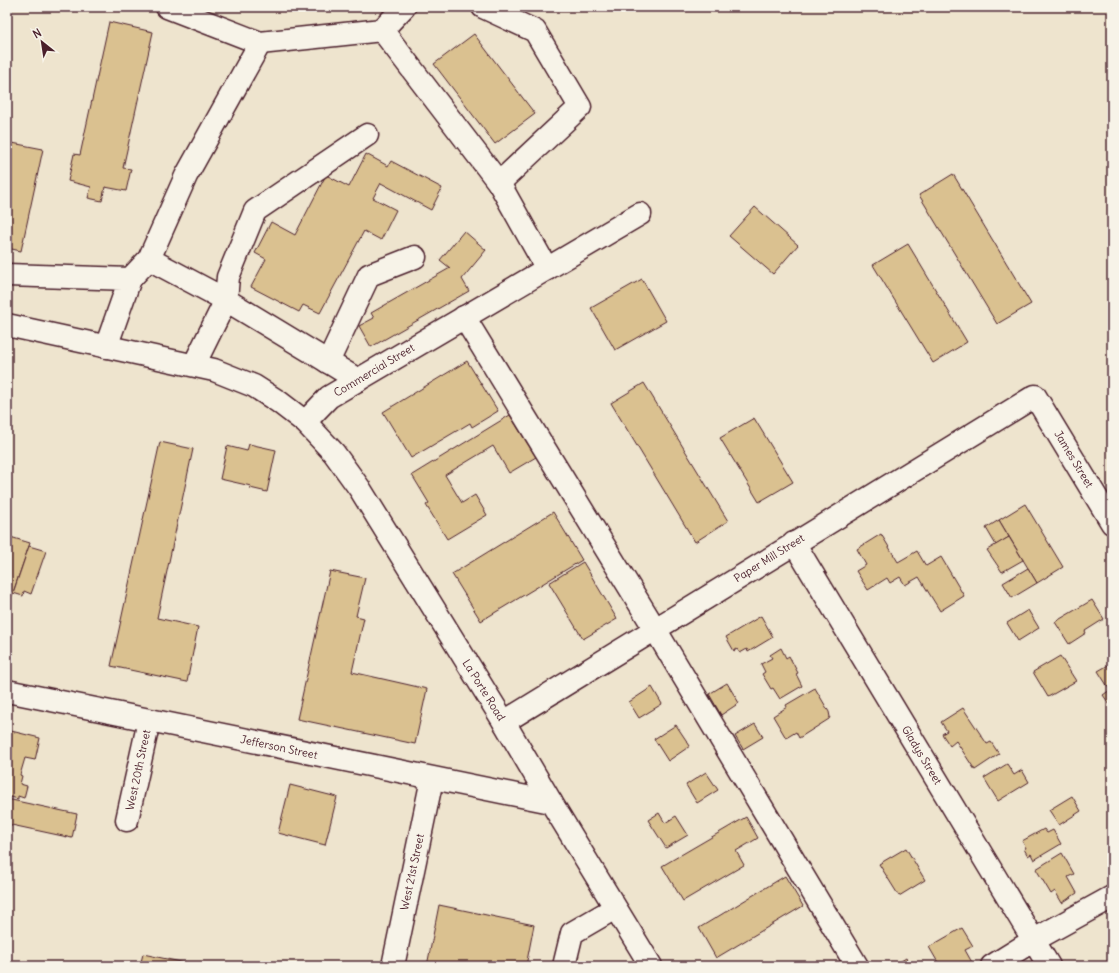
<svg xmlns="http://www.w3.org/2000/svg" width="1119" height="973" font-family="Delius,sans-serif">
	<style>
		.building { fill: #dac190; stroke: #4a1f2b }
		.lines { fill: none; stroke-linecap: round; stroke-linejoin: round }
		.minor-casing { stroke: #4a1f2b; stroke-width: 25 }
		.minor { stroke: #f7f3e8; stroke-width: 22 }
		.labels { text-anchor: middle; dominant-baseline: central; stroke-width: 4; stroke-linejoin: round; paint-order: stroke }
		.street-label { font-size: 11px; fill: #4a1f2b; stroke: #f7f3e8 }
	</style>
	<rect width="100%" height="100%" fill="#eee4ce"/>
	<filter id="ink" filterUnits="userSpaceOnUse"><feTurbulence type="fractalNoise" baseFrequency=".025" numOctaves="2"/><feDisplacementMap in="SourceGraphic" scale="8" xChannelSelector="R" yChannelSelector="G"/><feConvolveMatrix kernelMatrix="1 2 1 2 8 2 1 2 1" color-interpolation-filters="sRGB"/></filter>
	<g filter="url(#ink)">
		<g class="building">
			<path d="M109,22L153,32L123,168L131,169L126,191L105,187L102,201L88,198L91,187L68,181L74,154L80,155Z"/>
			<path d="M474,34L535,114L495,144L434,64Z"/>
			<path d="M7,142L43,149L21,251L7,248Z"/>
			<path d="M366,154L388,166L391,161L442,188L431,210L381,183L373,198L396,210L381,240L364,231L320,313L303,305L299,312L251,287L266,259L255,253L271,222L295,235L326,175L349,187Z"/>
			<path d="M953,174L1031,304L997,324L919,195Z"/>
			<path d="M755,207L798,245L773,274L729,236Z"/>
			<path d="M464,231L486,250L462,279L469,291L371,347L359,326L374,318L371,313L450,268L440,260Z"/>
			<path d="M908,244L967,342L933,363L873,265Z"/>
			<path d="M642,279L666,321L615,350L591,308Z"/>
			<path d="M467,361L498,411L472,427L470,423L411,458L383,412Z"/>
			<path d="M644,383L728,521L695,542L611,403Z"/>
			<path d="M510,415L536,457L509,473L493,446L445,475L462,503L475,495L487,515L447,539L426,505L429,503L412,475Z"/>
			<path d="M754,418L793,482L759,502L720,438Z"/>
			<path d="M160,442L193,449L157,618L198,627L187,682L111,666Z"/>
			<path d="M249,444L276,450L267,492L250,488L251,486L220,479L227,446L247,451Z"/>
			<path d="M1025,504L1063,567L1037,583L999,520Z"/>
			<path d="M553,512L582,560L481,621L452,574Z"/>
			<path d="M999,520L1009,537L996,545L986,528Z"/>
			<path d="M881,534L898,562L917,551L926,566L941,557L964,596L940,611L919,577L905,585L900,577L890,583L887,578L868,590L856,571L866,565L857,549Z"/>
			<path d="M7,536L30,543L9,604L7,603Z"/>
			<path d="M1009,537L1023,560L1002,572L987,550Z"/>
			<path d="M29,546L46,551L31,594L24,591L23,596L13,593Z"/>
			<path d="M583,562L617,619L583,639L549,583Z"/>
			<path d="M1028,568L1037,583L1012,598L1003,583Z"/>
			<path d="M330,571L365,578L356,616L364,618L352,672L427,689L415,744L297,719Z"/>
			<path d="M1092,600L1104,619L1085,631L1086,633L1069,644L1055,622Z"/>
			<path d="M1028,610L1039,628L1018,641L1007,623Z"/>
			<path d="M761,616L773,637L748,652L747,649L740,653L737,649L734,651L726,637Z"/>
			<path d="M781,648L786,658L789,656L798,673L796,674L802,686L780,699L773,688L771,689L762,674L765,672L761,664L772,658L770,655Z"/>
			<path d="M1060,656L1076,681L1048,697L1033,672Z"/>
			<path d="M1112,663V708L1103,695L1110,690L1098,671Z"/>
			<path d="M727,683L739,703L721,715L709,694Z"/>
			<path d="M652,687L662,704L639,718L629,702Z"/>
			<path d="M815,688L829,712L830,717L829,719L799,738L796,732L786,738L773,716L787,707L786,705Z"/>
			<path d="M963,708L987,744L991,742L999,754L975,770L956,741L950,746L942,734L947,731L941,722Z"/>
			<path d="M755,724L763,737L743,749L735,736Z"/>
			<path d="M676,725L690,746L668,761L654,739Z"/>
			<path d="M7,730L40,738L35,760L25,758L20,775L22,776L20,784L27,786L24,798L18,796V799L7,796Z"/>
			<path d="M1007,764L1014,775L1022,770L1029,782L998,801L984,778Z"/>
			<path d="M706,772L718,790L697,803L686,785Z"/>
			<path d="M290,785L337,797L325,845L278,833Z"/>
			<path d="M1072,796L1081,811L1059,825L1049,810Z"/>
			<path d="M7,799L77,814L72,838L7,824Z"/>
			<path d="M659,813L665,823L676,816L688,835L666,848L648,820Z"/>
			<path d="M746,817L758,838L736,851L744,865L683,901L662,866Z"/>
			<path d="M1044,829L1047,833L1053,830L1061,844L1034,860L1031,854L1028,856L1024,849L1026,848L1022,841Z"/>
			<path d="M906,848L925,880L899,896L879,864Z"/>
			<path d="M1062,853L1074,874L1068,877L1077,893L1062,903L1055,891L1051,894L1036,869Z"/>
			<path d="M785,876L803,906L716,958L699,928Z"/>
			<path d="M439,905L534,925L526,966H427Z"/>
			<path d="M962,928L973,946L965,950L974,966H940L929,947Z"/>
			<path d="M143,954L200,966H140Z"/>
			<path d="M906,958L911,966H893Z"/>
		</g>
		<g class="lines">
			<g class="minor-casing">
				<g id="minor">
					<path d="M382,30L404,7"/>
					<path d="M260,43L382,30L499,183L580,107L535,31L483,7"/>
					<path d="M499,183L547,269"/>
					<path d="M149,259L226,300L228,277L255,211L367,135"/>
					<path d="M7,275L130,279L106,347"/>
					<path d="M130,279L149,259L186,176L260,43L167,7"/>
					<path d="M464,317L655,629L857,966"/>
					<path d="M7,325L214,370L254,386L279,402L305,422L334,453L360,489L504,722L551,802L651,966"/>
					<path d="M328,362L369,275L415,257"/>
					<path d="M194,365L226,300L358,380"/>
					<path d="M305,422L329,397L640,214"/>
					<path d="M794,543L1049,966"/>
					<path d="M7,691L551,802"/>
					<path d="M504,722L1035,396L1112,523"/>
					<path d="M127,820L149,721"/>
					<path d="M393,966L432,779"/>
					<path d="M564,966L572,933L615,908"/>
					<path d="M992,966L1034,940L1112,897"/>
				</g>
			</g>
			<use href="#minor" class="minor"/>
		</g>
	</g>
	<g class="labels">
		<g class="street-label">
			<text transform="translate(374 370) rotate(-31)">Commercial Street</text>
			<text transform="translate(1074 459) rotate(59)">James Street</text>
			<text transform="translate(769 558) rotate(-32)">Paper Mill Street</text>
			<text transform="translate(484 690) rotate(58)">La Porte Road</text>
			<text transform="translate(279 747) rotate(12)">Jefferson Street</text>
			<text transform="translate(922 755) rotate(59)">Gladys Street</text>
			<text transform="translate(138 770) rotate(-78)">West 20th Street</text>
			<text transform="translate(412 872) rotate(-78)">West 21st Street</text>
		</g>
	</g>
	<rect width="1119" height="973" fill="none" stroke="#f7f3e8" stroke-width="24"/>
	<rect x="12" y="12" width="1095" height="949" fill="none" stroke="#4a1f2b" stroke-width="1.5" filter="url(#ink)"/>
	<g transform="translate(42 42) rotate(330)" stroke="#f7f3e8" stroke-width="3" paint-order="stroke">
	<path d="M0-3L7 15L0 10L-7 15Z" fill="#4a1f2b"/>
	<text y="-6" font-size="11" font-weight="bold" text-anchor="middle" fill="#4a1f2b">N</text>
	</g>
</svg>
